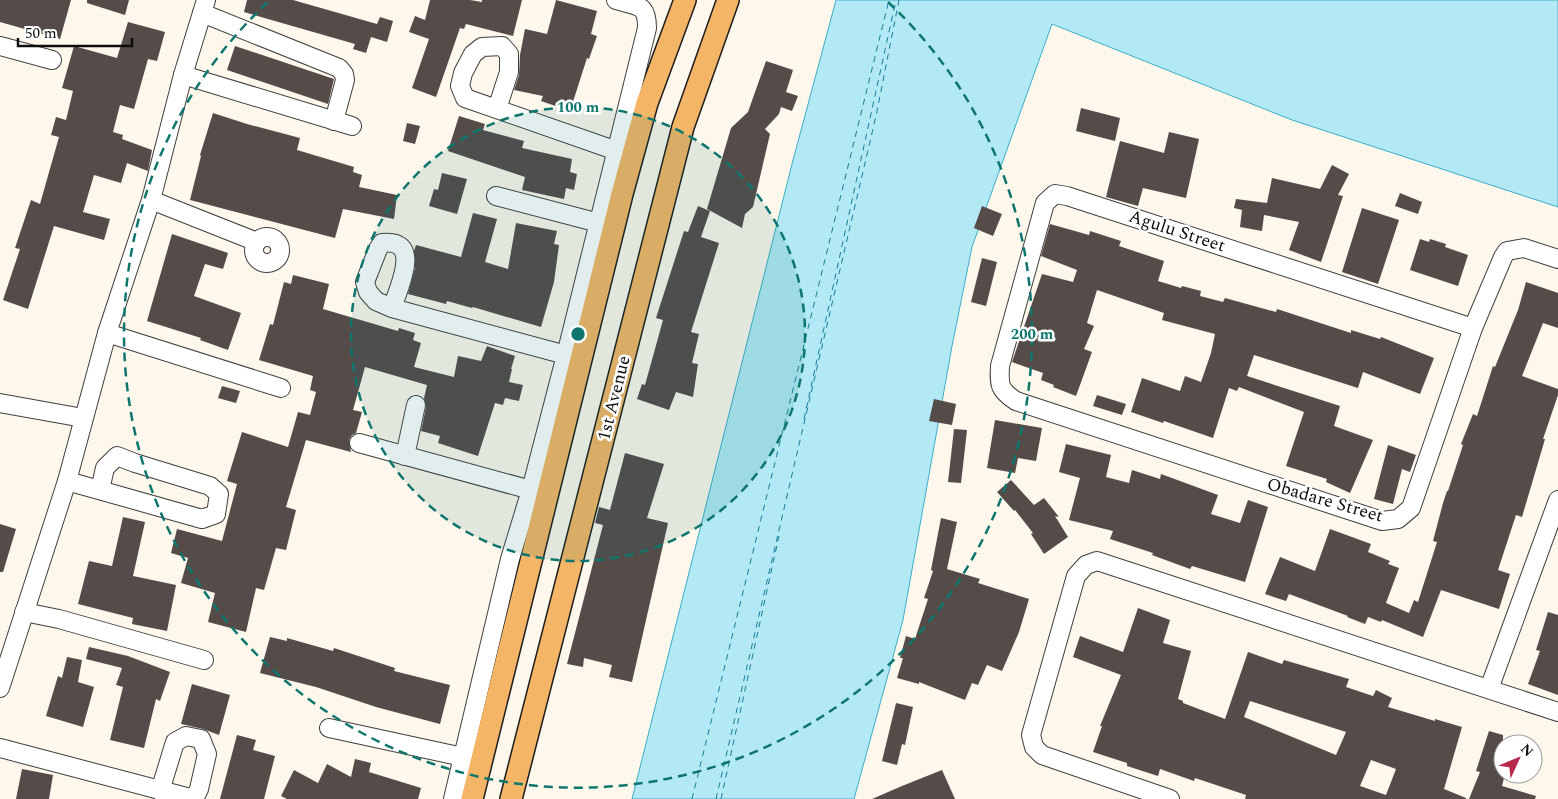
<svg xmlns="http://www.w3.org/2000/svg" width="1558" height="799" font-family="Spectral,serif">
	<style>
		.water { fill: #b2e9f4; stroke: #3badc9 }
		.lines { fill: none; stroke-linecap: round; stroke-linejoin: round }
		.ferry { stroke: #197c9a; stroke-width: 1; stroke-dasharray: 6 5; stroke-linecap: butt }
		.building { fill: #554b49; fill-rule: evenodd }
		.minor-casing { stroke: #3f3f3f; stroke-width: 20 }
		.major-casing { stroke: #1d1d1d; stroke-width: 24 }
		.minor { stroke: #fff; stroke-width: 18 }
		.major { stroke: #f5b566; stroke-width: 21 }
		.ring { fill: none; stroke: #0f766e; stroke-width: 2.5; stroke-dasharray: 9 6 }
		.labels { text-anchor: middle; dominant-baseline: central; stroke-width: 5; stroke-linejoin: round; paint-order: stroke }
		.street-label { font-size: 18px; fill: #0c0c0c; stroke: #fff }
		.centre { fill: #0f766e; stroke: #fff; stroke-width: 2.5 }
		.ring-label { font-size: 15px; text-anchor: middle; font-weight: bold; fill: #0f766e; stroke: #fff; stroke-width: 5; stroke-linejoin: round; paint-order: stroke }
	</style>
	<rect width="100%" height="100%" fill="#fef7ec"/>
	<path class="water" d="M836,0H1558V207L1292,120L1052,24L972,247L952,346L903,620L854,799H632L792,164Z"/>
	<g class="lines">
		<g class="ferry">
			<path d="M804,419L896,0"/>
			<path d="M692,799L889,0"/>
			<path d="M716,799L876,116L899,0"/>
			<path d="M721,799L779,536"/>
		</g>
	</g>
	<g class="building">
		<path d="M0,0H71L60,39L0,22Z"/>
		<path d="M87,0H129L125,15L87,3Z"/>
		<path d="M247,0H293L377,24L380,17L393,21L387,42L371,37L366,53L353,49L355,44L244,12Z"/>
		<path d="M430,0H470L482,2V0H522L513,36L466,24L464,29L460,28L436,97L412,88L429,39L409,32L415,16L425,20Z"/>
		<path d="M556,0L597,11L591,34L597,36L589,59L587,58L570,111L541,101L543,96L514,90L519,75L520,55L525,29L547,34Z"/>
		<path d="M128,22L165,32L157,61L148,59L134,109L120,105L113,132L123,135L122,139L152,150L148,171L127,163L121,183L94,175L83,212L110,219L104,240L54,226L28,309L3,300L20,249L15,248L31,200L40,204L59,137L51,135L56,117L66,120L73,91L62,88L74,46L117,58Z"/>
		<path d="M235,46L334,79L328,104L227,70Z"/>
		<path d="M766,61L793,70L786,92L798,96L792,111L781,107L779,114L765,129L770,134L753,207L745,214L742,228L707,209L731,128L748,112Z"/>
		<path d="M1081,108L1120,118L1115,141L1076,131Z"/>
		<path d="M213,113L247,124L300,138L297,150L354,167L353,172L362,175L359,187L397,195L394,219L343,209L335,238L190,200L201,156L200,155Z"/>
		<path d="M459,116L485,124L483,130L524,141L522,148L572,159L570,172L577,174L574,190L566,188L564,199L522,190L525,177L448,151Z"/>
		<path d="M407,123L420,126L415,144L403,141Z"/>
		<path d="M1169,132L1199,139L1186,198L1143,188L1138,206L1106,197L1120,141L1164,153Z"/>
		<path d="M1332,165L1349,174L1338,195L1343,196L1321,262L1289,250L1299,222L1264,215L1262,231L1240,227L1242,210L1234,208L1236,199L1267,203L1272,178L1320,189Z"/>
		<path d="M442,173L467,179L457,214L429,206L434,189L438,190Z"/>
		<path d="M1400,193L1422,202L1418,214L1395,206Z"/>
		<path d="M698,206L710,211L701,237L719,243L691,332L699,334L692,363L698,364L693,397L676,392L669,410L637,399L642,384L645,385L663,320L656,318L684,231L688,232Z"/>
		<path d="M982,206L1002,214L993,236L974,228Z"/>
		<path d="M1362,208L1399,220L1378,284L1342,272Z"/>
		<path d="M473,213L497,219L485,262L508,269L516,223L557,231L554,244L559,245L554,282L541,327L473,307L472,308L447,301L446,304L408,294L415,268L414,251L416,245L461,257Z"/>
		<path d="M1050,224L1089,235L1090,231L1121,241L1119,246L1164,261L1158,281L1181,288L1182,286L1201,291L1200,296L1223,302L1225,298L1276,312L1277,309L1351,333V330L1380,339L1381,337L1434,358L1420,394L1363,372L1358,388L1254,355L1247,376L1340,406L1334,426L1373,440L1350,493L1326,482L1327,479L1286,466L1304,412L1239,387L1237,391L1229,388L1213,438L1164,421L1163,423L1131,412L1142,378L1180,391L1185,376L1201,382L1211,353L1215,334L1162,320L1164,313L1097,290L1087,323L1094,326L1084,349L1092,352L1076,396L1053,387L1054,385L1041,380L1043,373L1012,362L1042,274L1073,282L1077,270L1041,256Z"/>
		<path d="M172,234L228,253L223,269L205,264L194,296L241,313L228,350L200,340L201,338L147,321Z"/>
		<path d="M1420,239L1429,242L1430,239L1446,244L1445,247L1468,255L1458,286L1410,270Z"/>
		<path d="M982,258L997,262L986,306L971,302Z"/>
		<path d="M293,275L329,284L323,309L398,331L399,328L415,333L413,340L421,343L414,367L454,377L458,356L481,361L487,346L515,356L511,369H512L509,382L523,385L519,401L505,398L503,405L495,403L478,456L438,443L440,436L421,431L426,407L424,398L427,385L365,367L353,410L362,412L356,433L352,435L349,440L351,452L306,440L286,507L296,510L286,550L276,548L264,590L256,588L246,632L208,622L215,593L181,583L188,558L171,553L177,529L222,541L237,484L227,481L242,432L288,447L298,412L310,415L316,392L310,390L313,376L259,360L270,324L273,325L284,282L291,284Z"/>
		<path d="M1526,282L1558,293V328L1543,323L1522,376L1558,389V395L1543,439H1545L1522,517L1516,515L1498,570L1510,574L1499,609L1441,590L1423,637L1382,620L1381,622L1368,617L1365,624L1347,617L1348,616L1289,594L1286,601L1265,594L1280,557L1315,571L1330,529L1371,544L1368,552L1390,561L1388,564L1399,568L1386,603L1409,613L1414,600L1418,602L1437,542L1433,541L1443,503L1447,491H1448L1463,445L1461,444L1473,414L1477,416L1493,366L1495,367L1518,310Z"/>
		<path d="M222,386L240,391L236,403L218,398Z"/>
		<path d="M1097,395L1126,404L1122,415L1093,406Z"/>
		<path d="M934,399L956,404L952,425L929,421Z"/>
		<path d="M995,420L1042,428L1036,461L1018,458L1015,473L987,468Z"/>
		<path d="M954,429L967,430L961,483L948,482Z"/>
		<path d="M1066,444L1111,455L1106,477L1129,483L1132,470L1160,479L1161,474L1218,495L1211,514L1240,523L1248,500L1268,507L1245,582L1192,566L1190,569L1152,555L1153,553L1110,539L1113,531L1069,520L1080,478L1059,472Z"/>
		<path d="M1388,445L1416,455L1410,472L1402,469L1393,504L1374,499Z"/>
		<path d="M625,453L664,464L647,518L668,523L632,682L609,677L612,665L584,658L583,667L567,664L603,525L595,523L599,507L610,510Z"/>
		<path d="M1011,480L1034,505L1044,498L1059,517L1055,516L1068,537L1044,554L1031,534L1033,533L1015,510L1014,511L997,492Z"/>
		<path d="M123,517L145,522L133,576L176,585L167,631L132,624L133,618L78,604L89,561L112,566Z"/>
		<path d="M941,518L957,522L947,569L980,579L978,583L1029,599L1019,632L1002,671L987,665L978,685L972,683L965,700L919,682V684L897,678L903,658H900L906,636L915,639L928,599L924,598L933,571L931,570Z"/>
		<path d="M0,524L16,529L3,572H0Z"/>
		<path d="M1138,608L1170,620L1163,643L1191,651L1178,699L1183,701V703L1225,719L1248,652L1282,664L1284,660L1349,679L1346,687L1373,696L1376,690L1392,698L1388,707L1435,721V719L1462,727L1444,789L1466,798V799H1245L1246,795L1195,778L1194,781L1160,769L1158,776L1127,766V763L1093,752L1102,726H1100L1121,675L1073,657L1080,636L1123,652ZM1250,701L1346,732L1336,755L1244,717ZM1371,760L1396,769L1386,795L1360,786Z"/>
		<path d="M1548,612L1558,615V695L1528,684L1540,651L1536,650Z"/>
		<path d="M270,637L287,641V638L333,651L334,648L395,668L394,671L450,685L440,724L376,707L316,687L260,673Z"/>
		<path d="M89,647L128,656L170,672L160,701L156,699L144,748L110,740L123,687L116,685L122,668L86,659Z"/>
		<path d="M67,657L82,660L78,682L94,687L83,727L46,716L58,676L62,678Z"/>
		<path d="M192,684L230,695L219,735L203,729L181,724Z"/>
		<path d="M896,703L913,707L905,745L902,744L897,765L882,761Z"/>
		<path d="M1489,731L1503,735V774H1505L1502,786L1536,796L1535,799H1469L1480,772L1476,771Z"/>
		<path d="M237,735L256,740L253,750L275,756L264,799H220Z"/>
		<path d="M355,759L371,763L369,772L421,788L418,799H287L281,796L294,770L318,783L327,764L351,777Z"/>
		<path d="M22,769L53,775L49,799H16Z"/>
		<path d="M942,770L955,799H872L902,786Z"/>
	</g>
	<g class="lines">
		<g class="minor-casing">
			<g id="minor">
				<path d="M202,13L339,68L344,74L345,80L334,121"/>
				<path d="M0,46L52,60"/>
				<path d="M183,75L352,126"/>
				<path d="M497,109L509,72V54L502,46L482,47L473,54L463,73L460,86L465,98L617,151"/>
				<path d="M496,196L599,223"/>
				<path d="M151,200L257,242"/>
				<circle cx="267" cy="250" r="13"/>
				<path d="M392,308C399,287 423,238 382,243L378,249L365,282L368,292L376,301L392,308L566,355"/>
				<path d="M1473,328L1067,196L1055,194L1045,203L1000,366C999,385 999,390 1016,401L1382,521L1398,519L1411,508L1473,328L1503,257L1507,251L1524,248L1558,259"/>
				<path d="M107,333L281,388"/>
				<path d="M0,403L83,418"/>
				<path d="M359,443L531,490"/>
				<path d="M405,456L416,405"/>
				<path d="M67,481L202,519L216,514L219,494L210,486L135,463L117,456L105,468L100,490"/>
				<path d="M24,612L59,619L204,660"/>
				<path d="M0,688L67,481L107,333L151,200L183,75L206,0"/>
				<path d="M1489,689L1558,500"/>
				<path d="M329,728L463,757"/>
				<path d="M0,748L194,799"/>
				<path d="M160,791L175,742L186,736L201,739L207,754L199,789L194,799"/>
				<path d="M453,799L510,559L531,490L566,355L647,28C647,3 638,7 616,0"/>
				<path d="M1170,799L1042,755L1034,747L1031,735L1076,576L1086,565L1097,561L1558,712"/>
			</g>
		</g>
		<g class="major-casing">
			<g id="major">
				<path d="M472,799L622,194L647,103L685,0"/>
				<path d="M511,799L683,127L728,0"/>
			</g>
		</g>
		<use href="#minor" class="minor"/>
		<use href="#major" class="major"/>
	</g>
	<circle cx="578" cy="334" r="227" fill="#0f766e" fill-opacity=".12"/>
	<g class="ring">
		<circle cx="578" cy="334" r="227"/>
		<path d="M888 2A454 454 0 1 1 268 2"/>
	</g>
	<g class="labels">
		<g class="street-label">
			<text transform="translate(1177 231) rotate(18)">Agulu Street</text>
			<text transform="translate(614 398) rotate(-76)">1st Avenue</text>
			<text transform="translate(1325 500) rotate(16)">Obadare Street</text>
		</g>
	</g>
	<circle cx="578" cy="334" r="8" class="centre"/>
	<g class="ring-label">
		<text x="578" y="112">100 m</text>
		<text x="1032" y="339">200 m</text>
	</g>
	<g transform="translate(1518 759) rotate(46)"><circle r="24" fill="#ffffff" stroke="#9e9e9e"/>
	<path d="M0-4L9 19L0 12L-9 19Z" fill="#b8284c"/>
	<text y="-8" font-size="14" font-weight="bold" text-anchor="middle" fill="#0c0c0c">N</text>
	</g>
	<path d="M18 38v8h114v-8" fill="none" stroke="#0c0c0c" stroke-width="2.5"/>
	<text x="25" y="38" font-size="15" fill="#0c0c0c" stroke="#ffffff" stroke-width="4" paint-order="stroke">50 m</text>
</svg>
